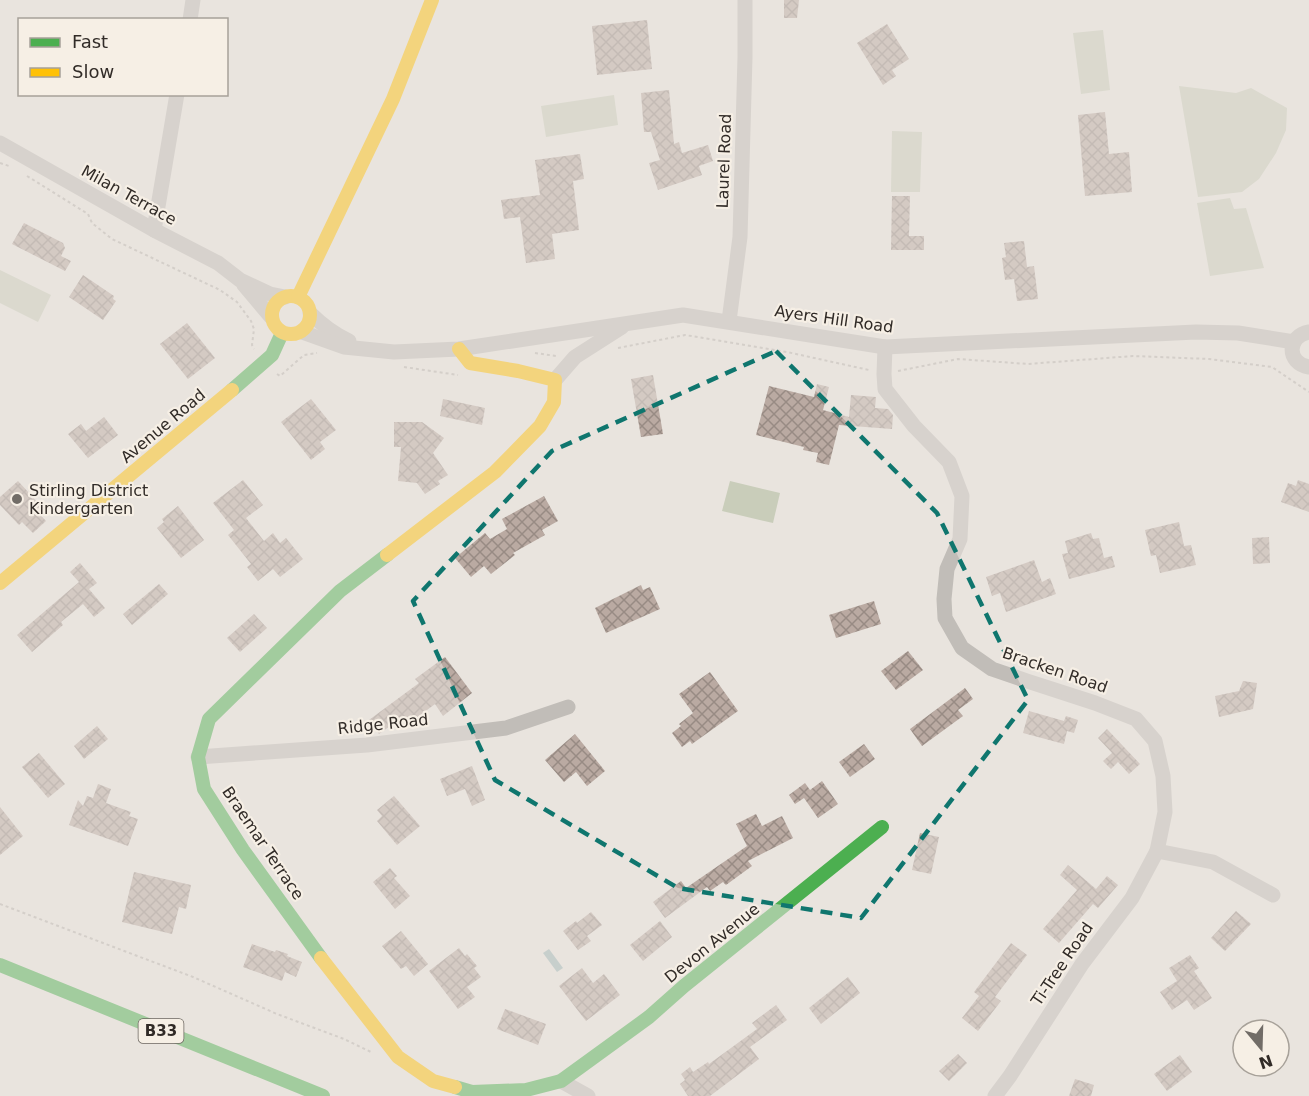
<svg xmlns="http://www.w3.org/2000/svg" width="1309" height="1096" font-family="'DejaVu Sans',sans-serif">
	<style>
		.green { fill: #c9cdba }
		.water { fill: #9db6b7 }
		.building { fill: url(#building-cross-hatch) }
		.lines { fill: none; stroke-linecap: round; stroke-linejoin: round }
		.path { stroke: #bab5b0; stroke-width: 2; stroke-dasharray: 3 3; stroke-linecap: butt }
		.street { stroke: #c1bdb8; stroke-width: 15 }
		.fast { stroke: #4caf50; stroke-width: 14 }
		.slow { stroke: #ffc107; stroke-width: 14 }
		.marked { fill: none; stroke: #0f766e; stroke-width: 4.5; stroke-dasharray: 12 8; stroke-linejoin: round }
		.poi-dot { fill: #716c67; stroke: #f6efe5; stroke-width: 2 }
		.labels { text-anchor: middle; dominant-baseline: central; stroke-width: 4.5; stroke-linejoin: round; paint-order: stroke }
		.shield { fill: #f6efe5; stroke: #6c6660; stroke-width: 1.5 }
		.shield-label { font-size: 15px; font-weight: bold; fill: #312b27 }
		.street-label { font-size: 16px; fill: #312b27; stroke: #f6efe5 }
		.poi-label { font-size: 16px; fill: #312b27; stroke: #f6efe5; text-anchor: start }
	</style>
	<defs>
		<pattern id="building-cross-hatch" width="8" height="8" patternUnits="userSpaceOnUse" patternTransform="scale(1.5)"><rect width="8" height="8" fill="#baaaa2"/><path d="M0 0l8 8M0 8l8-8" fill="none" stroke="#988b84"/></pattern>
	</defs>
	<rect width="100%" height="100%" fill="#e9e4de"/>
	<g class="green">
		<path d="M1103,30L1110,90L1081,94L1073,33Z"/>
		<path d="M1179,86L1236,93L1251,88L1287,108L1286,130L1276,153L1259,179L1242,192L1198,197Z"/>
		<path d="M614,95L618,125L546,137L541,106Z"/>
		<path d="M892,131L922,132L920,192H891Z"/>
		<path d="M1230,198L1234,209L1246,208L1264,268L1210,276L1197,203Z"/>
		<path d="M0,270L51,295L38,322L0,303Z"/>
		<path d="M730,481L780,493L773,523L722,511Z"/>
	</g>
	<path class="water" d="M549,949L563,968L557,972L543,953Z"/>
	<g class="building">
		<path d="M784,0H799L797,18H784Z"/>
		<path d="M647,20L652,69L597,75L592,26Z"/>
		<path d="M887,24L909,59L892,70L896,76L883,85L857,43Z"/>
		<path d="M669,90L674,144L679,142L682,153L708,145L713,161L699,166L702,175L658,190L649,163L660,160L651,132H644L641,93Z"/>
		<path d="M1105,112L1109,154L1129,152L1132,192L1085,196L1078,115Z"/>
		<path d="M580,154L584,179L573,181L579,230L552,234L555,259L526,263L520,217L504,219L501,200L540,195L535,160Z"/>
		<path d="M892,196H910L909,236H924V250H891Z"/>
		<path d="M24,223L63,243L65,248L61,256L71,261L65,271L12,244Z"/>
		<path d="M1024,241L1027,267L1034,266L1038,299L1017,301L1014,279L1005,280L1002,258L1006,257L1004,243Z"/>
		<path d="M83,275L114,296L113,299L116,301L103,320L69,297Z"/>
		<path d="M187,323L215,358L188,379L160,344Z"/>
		<path d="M653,375L663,434L641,437L631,379Z"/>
		<path d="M817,384L829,387L823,410L849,417L851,395L876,397L875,408L888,409L893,415L892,429L839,425L829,465L816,462L818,453L803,450L804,447L756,435L769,386L814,397Z"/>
		<path d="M311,399L336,430L320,442L325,449L311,460L281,422Z"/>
		<path d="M443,399L485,408L482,425L440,416Z"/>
		<path d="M104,417L118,435L88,458L68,434L81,424L86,431Z"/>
		<path d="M394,422H422L444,438L433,453L448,475L438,481L440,484L425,494L417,483L398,481L401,447H394Z"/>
		<path d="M243,480L263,505L246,518L264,541L273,533L280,543L286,538L303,559L280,577L273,569L258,581L247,567L251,564L228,535L234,530L213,503Z"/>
		<path d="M1298,480L1309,484V512L1281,502L1288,483L1296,486Z"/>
		<path d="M18,481L41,506L36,510L46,521L33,533L22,522L19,525L0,505V497Z"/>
		<path d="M544,496L558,521L542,530L545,535L513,553L515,555L491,574L484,566L471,577L455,558L485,533L490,539L507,529L502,519Z"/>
		<path d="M178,506L204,540L181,558L157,528L164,522L162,519Z"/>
		<path d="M1179,522L1184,546L1191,545L1196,565L1160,573L1156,555L1151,556L1145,530Z"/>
		<path d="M1091,533L1093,539L1099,538L1104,558L1112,556L1115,567L1069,579L1062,554L1068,553L1065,541Z"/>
		<path d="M1269,537L1270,563L1253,564L1252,538Z"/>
		<path d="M1034,560L1042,582L1050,578L1056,594L1006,612L1000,593L992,596L986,577Z"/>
		<path d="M80,563L97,583L89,589L105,608L94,617L83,604L61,622L63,625L32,652L17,635L79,582L70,572Z"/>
		<path d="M159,584L168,594L132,625L123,614Z"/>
		<path d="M641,585L643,590L650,587L660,609L606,633L595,608Z"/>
		<path d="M874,601L881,624L836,638L829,615Z"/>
		<path d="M254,614L267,628L240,652L227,638Z"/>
		<path d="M908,651L923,670L896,690L881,671Z"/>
		<path d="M445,657L472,693L443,716L435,704L407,725L402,717L379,734L369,720L419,683L415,679Z"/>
		<path d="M710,672L738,711L692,744L690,741L682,747L672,733L681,726L679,724L693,713L679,694Z"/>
		<path d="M1243,681L1257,683L1253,709L1219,717L1215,696L1239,691Z"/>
		<path d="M965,688L973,699L958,710L963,716L922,746L910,729Z"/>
		<path d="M1029,711L1064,721L1066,716L1078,720L1074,733L1067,731L1064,744L1023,733Z"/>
		<path d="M97,726L108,739L84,759L74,746Z"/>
		<path d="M1107,729L1140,764L1129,774L1118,762L1111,769L1103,761L1112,753L1098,738Z"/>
		<path d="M575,734L605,771L587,786L576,772L564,782L545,760Z"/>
		<path d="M864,744L875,759L850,777L839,762Z"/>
		<path d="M39,753L65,784L48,798L22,767Z"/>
		<path d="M472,766L485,800L472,806L465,789L447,796L440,779Z"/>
		<path d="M822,781L838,804L818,818L804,798L795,804L789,795L805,783L810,790Z"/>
		<path d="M98,784L111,789L106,803L131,812L129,816L138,819L128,846L69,825L78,800L83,806L87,796L93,798Z"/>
		<path d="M394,796L420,826L397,845L377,821L382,816L377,810Z"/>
		<path d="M0,807L23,836L0,855Z"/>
		<path d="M756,814L762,826L782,816L793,838L748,861L752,866L726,885L723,882L710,891L707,887L665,918L653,902L681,881L686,888L747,846L736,824Z"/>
		<path d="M920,833L939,837L931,874L912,870Z"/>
		<path d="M1068,865L1096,889L1107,876L1118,885L1098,908L1093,904L1059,943L1043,929L1077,890L1060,875Z"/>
		<path d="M390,868L397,876L394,878L410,896L395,909L373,882Z"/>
		<path d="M134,872L191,885L186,909L179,907L172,934L122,922Z"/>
		<path d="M1236,911L1251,924L1225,951L1211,938Z"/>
		<path d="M591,912L602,925L587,936L591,941L578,950L563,931L576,921L577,923Z"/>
		<path d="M660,921L672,937L643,961L630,945Z"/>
		<path d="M401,931L428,964L414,976L406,966L401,969L382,946Z"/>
		<path d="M1011,943L1027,955L995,997L1001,1001L978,1031L962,1018L979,996L974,992Z"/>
		<path d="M252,944L275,952L276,950L288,954L287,956L302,962L296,977L285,972L282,981L243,967Z"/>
		<path d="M459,948L465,956L467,954L477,966L474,968L481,977L467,987L475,997L458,1009L429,971Z"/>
		<path d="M1190,955L1199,968L1194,971L1212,998L1194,1010L1187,1000L1172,1010L1160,992L1177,981L1169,968Z"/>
		<path d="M582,968L593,983L604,974L620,995L586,1021L559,986Z"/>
		<path d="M848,977L860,993L821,1024L809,1008Z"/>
		<path d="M776,1005L787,1020L750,1047L759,1059L710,1096H688L680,1084L685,1080L681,1074L690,1067L693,1072L708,1062L709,1064L757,1029L752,1023Z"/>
		<path d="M505,1009L546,1024L538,1045L497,1029Z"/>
		<path d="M958,1054L967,1063L949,1081L939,1071Z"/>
		<path d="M1180,1055L1192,1072L1167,1091L1154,1074Z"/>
		<path d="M1075,1079L1094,1085L1091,1096H1069Z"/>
	</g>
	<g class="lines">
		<g class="path">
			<path d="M0,163L9,166"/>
			<path d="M27,176L88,214L92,223L112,239L220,290L237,302L251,321L254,329L252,345L254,349"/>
			<path d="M618,348L685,335L787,352L869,370"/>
			<path d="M535,353L556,356"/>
			<path d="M404,367L458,375"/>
			<path d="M898,371L958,359L1028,364L1133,356L1209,359L1272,367L1309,392"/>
			<path d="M277,374L280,376L304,355L317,353"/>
			<path d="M0,904L193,977L277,1014L344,1039L373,1053"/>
		</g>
		<g class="street">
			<path d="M190,20L193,0"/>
			<path d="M0,143L154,230L218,263L240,280L270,294L285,297"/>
			<path d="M154,230L177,94"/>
			<path d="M244,285L271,317"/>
			<path d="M310,313C322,325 334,334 349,341"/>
			<path d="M729,321L740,237L745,57V0"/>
			<path d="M302,332L344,347L394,352L459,349L683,315L885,347L1196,332L1238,333L1294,342"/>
			<path d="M1309,332C1287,336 1286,363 1309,367"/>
			<path d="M885,347L884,374L885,389L914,426L949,462L962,496L960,539L947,569L944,599L945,618L962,648L992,669L1027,681L1095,703L1136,719L1155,741L1163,776L1165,812L1157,851L1213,862L1273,895"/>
			<path d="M555,380L575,357L622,327"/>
			<path d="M198,757L367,745L506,728L568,707"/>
			<path d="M561,1081L588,1096"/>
			<path d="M995,1096L1010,1076L1082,964L1132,898L1157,851"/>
		</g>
		<g class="fast">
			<path d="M232,390L272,355L282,333"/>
			<path d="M321,958L243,850L204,789L198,757L209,719L340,591L387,555"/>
			<path d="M0,965L323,1096"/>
			<path d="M455,1087L472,1092L526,1090L561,1081L649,1017L684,986L882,827"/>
		</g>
		<g class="slow">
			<circle cx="291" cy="315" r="19"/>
			<path d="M298,297L393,99L432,0"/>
			<path d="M387,555L495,472L540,426L554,402L555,380L518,371L470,363L459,349"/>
			<path d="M0,583L232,390"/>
			<path d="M321,958L398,1057L433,1081L455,1087"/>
		</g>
	</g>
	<path d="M0 0H1309V1096H0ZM776,351L937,513L1028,700L861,918L678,888L495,780L413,601L552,451Z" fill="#e9e4de" fill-opacity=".55" fill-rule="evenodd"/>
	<path class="marked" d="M776,351L937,513L1028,700L861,918L678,888L495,780L413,601L552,451Z"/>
	<circle class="poi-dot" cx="17" cy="499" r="6"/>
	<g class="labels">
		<rect class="shield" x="138.5" y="1019" width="45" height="24" rx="4.5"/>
		<g class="shield-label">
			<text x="161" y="1031">B33</text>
		</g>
		<g class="street-label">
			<text transform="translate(724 161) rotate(-88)">Laurel Road</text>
			<text transform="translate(129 195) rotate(29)">Milan Terrace</text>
			<text transform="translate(834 319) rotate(8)">Ayers Hill Road</text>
			<text transform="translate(163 426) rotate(-40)">Avenue Road</text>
			<text transform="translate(1055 670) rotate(19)">Bracken Road</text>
			<text transform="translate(383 724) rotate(-6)">Ridge Road</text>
			<text transform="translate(263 843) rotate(56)">Braemar Terrace</text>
			<text transform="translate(712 943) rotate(-39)">Devon Avenue</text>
			<text transform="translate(1062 964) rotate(-56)">Ti-Tree Road</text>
		</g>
		<g class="poi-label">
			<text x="29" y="490">Stirling District<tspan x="29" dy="18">Kindergarten</tspan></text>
		</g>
	</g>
	<rect x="18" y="18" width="210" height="78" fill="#f6efe5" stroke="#a7a199" stroke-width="1.5"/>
	<rect x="30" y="38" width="30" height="9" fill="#4caf50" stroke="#a7a199" stroke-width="1.5"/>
	<text x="72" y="48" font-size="18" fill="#312b27">Fast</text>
	<rect x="30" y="68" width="30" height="9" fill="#ffc107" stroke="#a7a199" stroke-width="1.5"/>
	<text x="72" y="78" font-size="18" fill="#312b27">Slow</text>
	<g transform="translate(1261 1048) rotate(161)"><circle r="28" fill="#f6efe5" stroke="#a7a199" stroke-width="1.5"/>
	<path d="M0-4.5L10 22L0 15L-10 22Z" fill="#716c67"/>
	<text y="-9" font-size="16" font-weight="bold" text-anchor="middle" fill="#312b27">N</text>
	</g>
</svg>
